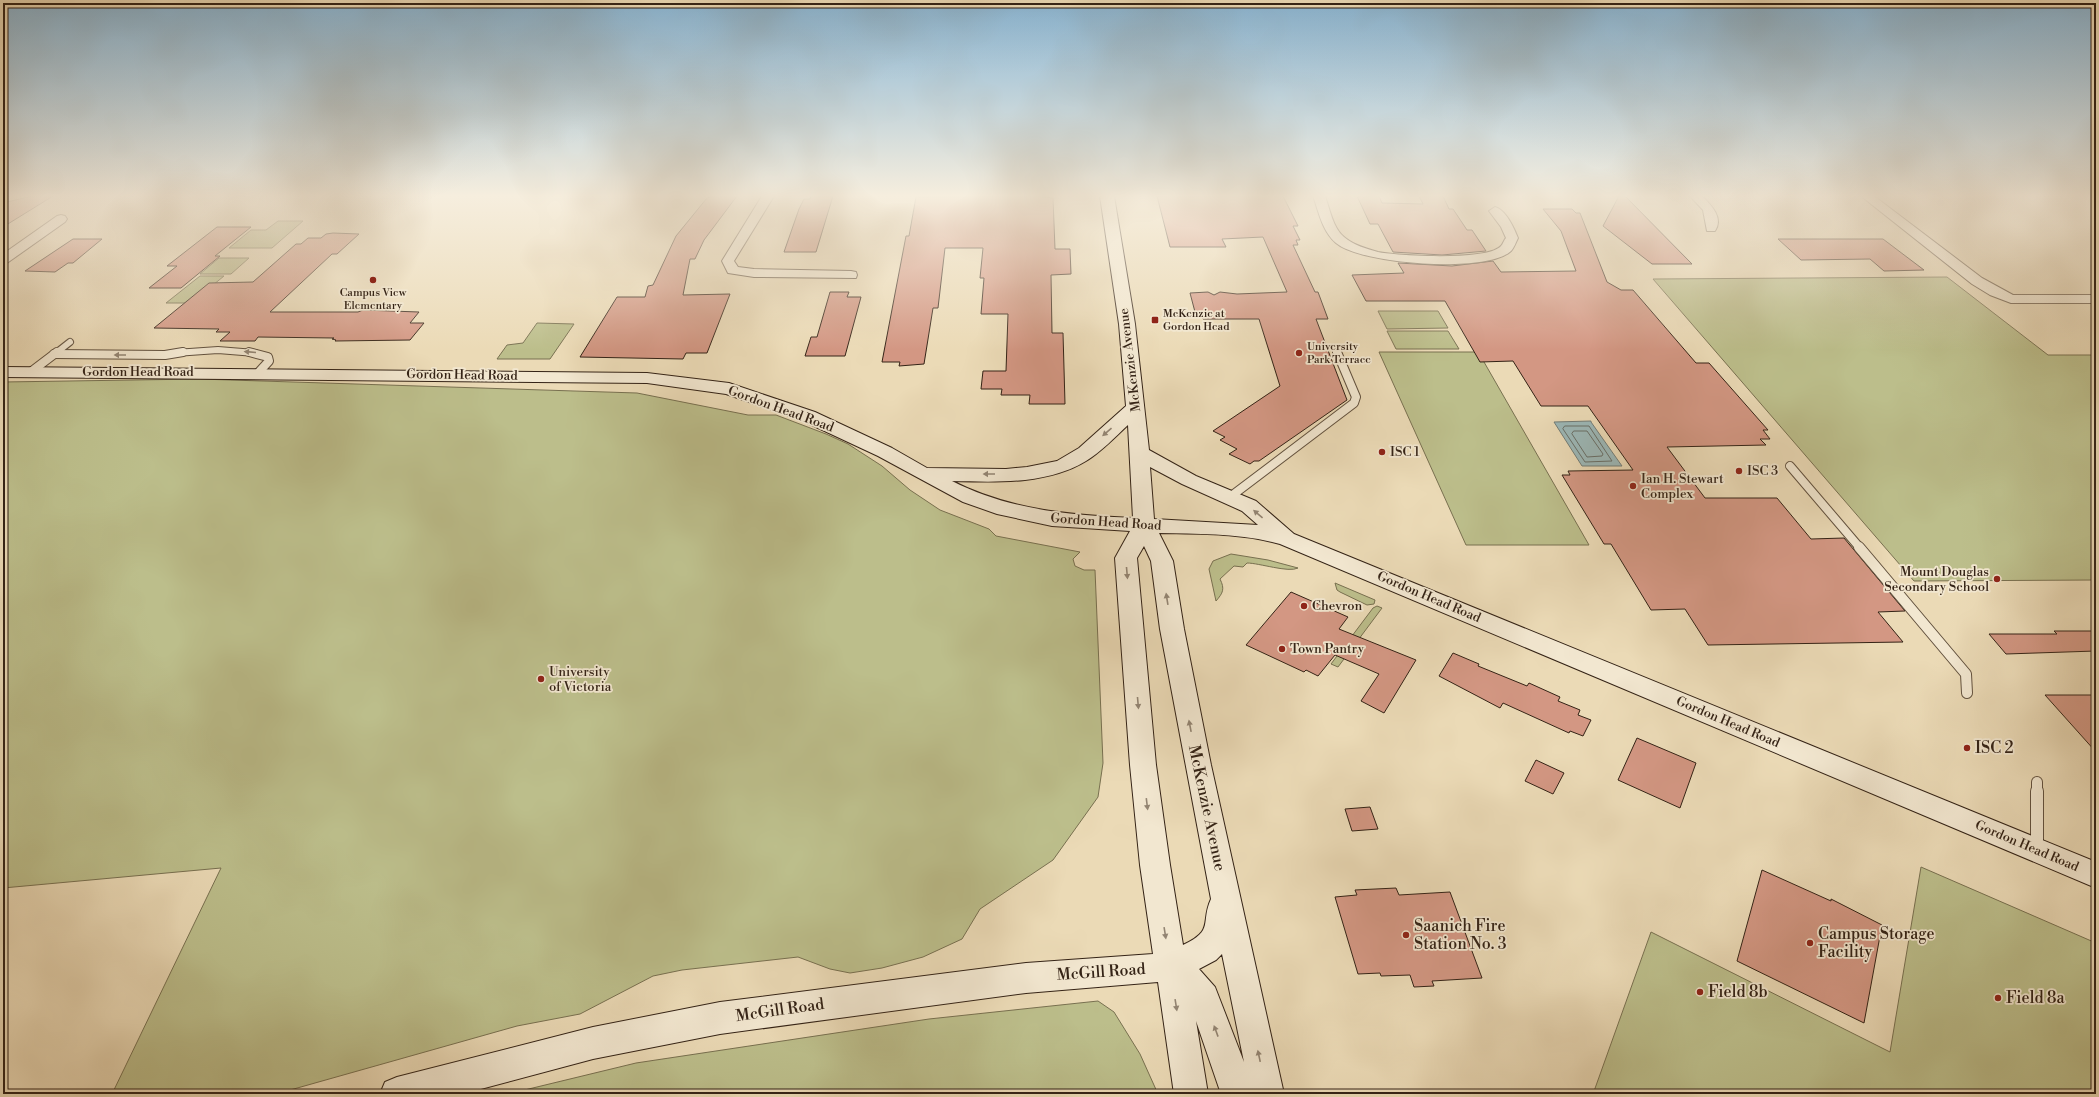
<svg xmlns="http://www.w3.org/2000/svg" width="2099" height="1097" font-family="'Libre Bodoni',serif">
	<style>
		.green { fill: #bcbe8b; stroke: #787050 }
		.water { fill: #9cb8b8; stroke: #727c77 }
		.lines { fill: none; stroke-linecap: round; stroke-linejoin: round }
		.shore { stroke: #686e67; stroke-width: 1 }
		.building { fill: #d39783; stroke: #342316 }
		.lane-far3-casing { stroke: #62513e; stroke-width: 8 }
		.lane-far2-casing { stroke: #62513e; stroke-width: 10 }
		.lane-far1-casing { stroke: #62513e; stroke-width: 12 }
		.lane-casing { stroke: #62513e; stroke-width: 14 }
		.street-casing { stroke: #62513e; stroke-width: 2 }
		.secondary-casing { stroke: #342316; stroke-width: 2 }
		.lane-far3 { stroke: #f2e7d0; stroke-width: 6 }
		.lane-far2 { stroke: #f2e7d0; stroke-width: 8 }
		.lane-far1 { stroke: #f2e7d0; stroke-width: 10 }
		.lane { stroke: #f2e7d0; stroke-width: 12 }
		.street { fill: #f2e7d0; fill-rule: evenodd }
		.secondary { fill: #f2e7d0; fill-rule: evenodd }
		.oneway { fill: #938573 }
		.poi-dot { fill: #8f2418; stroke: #f2e7d0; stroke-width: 1.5 }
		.labels { text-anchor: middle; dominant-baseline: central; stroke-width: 3.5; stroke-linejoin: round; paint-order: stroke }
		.far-poi-label { font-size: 11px; fill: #342316; stroke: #f2e7d0; text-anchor: start }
		.street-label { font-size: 13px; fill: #342316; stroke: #f2e7d0 }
		.poi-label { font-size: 13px; fill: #342316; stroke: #f2e7d0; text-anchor: start }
		.near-poi-label { font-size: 16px; fill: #342316; stroke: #f2e7d0; text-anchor: start }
		.near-street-label { font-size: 16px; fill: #342316; stroke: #f2e7d0 }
	</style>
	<rect width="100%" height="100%" fill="#ebdab6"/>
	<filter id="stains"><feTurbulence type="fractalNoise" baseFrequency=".005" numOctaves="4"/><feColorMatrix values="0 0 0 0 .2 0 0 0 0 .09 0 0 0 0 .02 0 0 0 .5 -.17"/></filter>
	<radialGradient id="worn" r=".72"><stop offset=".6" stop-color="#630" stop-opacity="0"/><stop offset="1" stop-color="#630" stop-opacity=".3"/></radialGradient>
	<g class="green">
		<path d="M278,221H303L272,248H229L251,230H266Z"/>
		<path d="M219,258H249L231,274H200Z"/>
		<path d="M200,276H224L191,303H166Z"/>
		<path d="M1947,277L2048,355H2096V580L1914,581L1653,279Z"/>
		<path d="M1378,311H1438L1448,328L1387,329Z"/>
		<path d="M537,323L574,324L550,359H497L507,345L523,343Z"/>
		<path d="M1387,331H1448L1459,349H1396Z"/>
		<path d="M1379,352H1475L1484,362L1589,545H1466Z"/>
		<path d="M199,379L637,393L748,415H776L826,434L848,444L882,466L910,490L940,510L989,529L996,536L1080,552L1073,559L1075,566L1084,570H1095L1103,763L1098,797L1053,860L980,909L962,939L923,957L882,968L850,973L830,969L798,957L682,970L653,976L580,1014L517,1026L276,1094H112L221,868L3,888V382Z"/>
		<path d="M1231,554L1268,560L1298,568C1289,573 1259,563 1247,563L1243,567L1234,566L1220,579C1225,589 1223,593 1216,601L1209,569L1213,561Z"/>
		<path d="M1335,583L1375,600L1374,604L1367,605L1340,592L1337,590Z"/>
		<path d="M1377,606L1382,608L1338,667L1331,664L1373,608Z"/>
		<path d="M1921,867L2096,943V1094H1593L1651,932L1890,1052Z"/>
		<path d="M1098,1001L1114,1012L1140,1054L1158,1094H508L636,1063L929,1019Z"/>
	</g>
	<path class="water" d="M1591,421V422L1622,466H1582L1554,422Z"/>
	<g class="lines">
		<g class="shore">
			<path d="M1565,426H1589L1612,461L1585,462L1563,429Z"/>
			<path d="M1574,431H1587L1603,454L1602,456L1587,457L1572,434Z"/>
		</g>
	</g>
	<g class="building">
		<path d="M32,196H53L3,227V203Z"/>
		<path d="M714,196H737L704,240L695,259H690L683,295L730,294L707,353H686L683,359L580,357L617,297H645L648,286L653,285L676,236L707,198Z"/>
		<path d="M811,196H833L816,252H784L799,209L804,199H810Z"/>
		<path d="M1036,196L1053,198L1055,249H1070L1071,274L1051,275L1052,333H1063L1065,404H1029L1030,395H1001L1002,389H981L983,371H1006L1008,314H981L984,278H980L983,248H945L938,308H933L924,364L899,366L900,362H882L906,236H909L916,197Z"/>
		<path d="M1157,196H1283L1298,226H1293L1300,240H1296L1298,245H1293L1315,292H1318L1328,319H1316L1347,400L1259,461H1254L1250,464L1229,454L1237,449L1220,440L1225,437L1213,431L1280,386L1259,319H1203L1201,312H1195L1190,293L1208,292L1214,295L1220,292L1237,294L1287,292L1263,237L1222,239L1226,247H1170Z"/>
		<path d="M1357,196H1379L1382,203L1423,204L1419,196H1443L1449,209H1453L1467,230H1472L1486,251L1442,255L1393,252L1378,224H1370Z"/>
		<path d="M1619,196H1625L1692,264H1652L1603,226Z"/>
		<path d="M1543,209H1572L1576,213H1580L1607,282L1621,290H1633L1696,363H1709L1768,430H1763L1770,439H1760L1766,445L1667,447L1705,498H1777L1811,539L1844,538L1905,611L1878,612L1903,642L1708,645L1685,609L1651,610L1611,544H1604L1562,475H1570L1568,471L1633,470L1588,406H1541L1513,361L1480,362L1445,301H1366L1352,275L1404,273L1398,263L1452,266L1493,261L1501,272L1576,271L1561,231Z"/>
		<path d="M217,227H251L215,256H220L181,288H149L177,266H167Z"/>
		<path d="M333,233L359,234L337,254H332L270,312H358L363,310L419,312L410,323H424L410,340L335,341L336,340L332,339L334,338L258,337L255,341H220L230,332H216L219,329L154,328L209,283L253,282L296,244H301L308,238H321L326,234Z"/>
		<path d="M73,239H102L73,263H68L55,272L25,271Z"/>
		<path d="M1778,239H1883L1924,270L1884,271L1870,259L1801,260Z"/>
		<path d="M830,292H849L847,297H861L845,356H805L811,337H817Z"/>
		<path d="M1291,592L1348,617L1339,629L1416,660L1384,713L1361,701L1379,674L1335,655L1318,676L1306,670L1304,672L1246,645Z"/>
		<path d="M2054,631H2096V651L2006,654L1989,634H2057Z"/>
		<path d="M1453,653L1479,664L1478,666L1527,686L1529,683L1560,697L1558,701L1580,710L1578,715L1591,720L1583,736L1570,731L1569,733L1503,703L1500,708L1439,676Z"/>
		<path d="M2045,695H2096V752Z"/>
		<path d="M1637,738L1696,763L1680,808L1618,780Z"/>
		<path d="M1536,760L1564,773L1553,794L1525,781Z"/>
		<path d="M1370,807L1378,829L1352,831L1345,809Z"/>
		<path d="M1762,870L1831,901V899L1882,925L1864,1023L1737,961Z"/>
		<path d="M1396,888L1399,895L1450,892L1482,978L1432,981L1434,986L1414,987L1410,975L1381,976L1380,973L1358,974L1335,897L1357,895L1355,890Z"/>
	</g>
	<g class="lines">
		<g class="lane-far3-casing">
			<g id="lane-far3">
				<path d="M1336,350L1337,353"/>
				<path d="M56,353L70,342"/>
				<path d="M175,353L218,350L255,353"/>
			</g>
		</g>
		<g class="lane-far2-casing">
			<g id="lane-far2">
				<path d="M249,352L268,357L269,361L258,373"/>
				<path d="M54,354L165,355L183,352"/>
				<path d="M32,371L57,352"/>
				<path d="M1790,466L1860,548"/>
				<path d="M1230,497L1354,403L1356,397L1337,352"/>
			</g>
		</g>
		<g class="lane-far1-casing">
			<g id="lane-far1">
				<path d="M1859,547L1966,674L1967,693"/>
				<path d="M2037,782V792"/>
			</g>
		</g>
		<g class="lane-casing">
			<path id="lane" d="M2037,791V849"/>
		</g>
		<g class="street-casing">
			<g id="street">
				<path d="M762,196H774L734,261L738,267L754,269L851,271L856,272L857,275L856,278L754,277L728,273L722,261Z"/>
				<path d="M1313,196H1325C1330,210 1333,228 1344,237C1353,245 1367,249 1378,252C1398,256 1488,261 1501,246C1503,244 1504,240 1506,238L1501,227L1489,211L1495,207C1506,210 1514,228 1518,238C1516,242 1514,248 1511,251C1487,274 1360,264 1336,243C1322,231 1319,212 1313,196Z"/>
				<path d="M1690,196H1702C1711,205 1724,218 1715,231H1707L1703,210Z"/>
				<path d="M1861,196H1874L1982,278L2013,295H2096V303H2011L1990,295L1972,284Z"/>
				<path d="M61,215L65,216L67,219L65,222L7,263L3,264V254L57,216Z"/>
			</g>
		</g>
		<g class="secondary-casing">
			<path id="secondary" d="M1100,196H1114L1135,324L1149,450L1196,476L1256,501L1294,534L2096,862V888L1280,544C1241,533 1199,534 1159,533L1173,561L1184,629L1211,765L1284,1094H1221L1196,1021L1208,1094H1174L1158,982L1026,993L720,1034L593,1059L462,1094H380L385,1082L397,1077L593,1027L720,1002L1026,963L1153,954L1140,865L1130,765L1115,558L1130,531L1052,526L997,514L963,502L878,456L801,420L726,394L647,383L3,377V367L647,373L729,383L815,412L892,448L927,468L1006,469L1027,467L1057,461L1079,448L1126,406L1119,324ZM1128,425L1133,518C1069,515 1009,510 952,481C995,482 1047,485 1086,461C1101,452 1115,437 1128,425ZM1150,467L1182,484L1242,511L1258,525L1154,519ZM1144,546L1151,561L1160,629L1211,899C1200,923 1215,930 1183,945L1170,865L1156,765L1137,558ZM1222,954L1244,1062L1215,987L1199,969L1216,960Z"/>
		</g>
		<use href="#lane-far3" class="lane-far3"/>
		<use href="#lane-far2" class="lane-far2"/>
		<use href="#lane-far1" class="lane-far1"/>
		<use href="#lane" class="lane"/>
		<use href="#street" class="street"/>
		<use href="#secondary" class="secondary"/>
	</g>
	<defs><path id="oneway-solid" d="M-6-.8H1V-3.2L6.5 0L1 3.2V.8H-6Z"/></defs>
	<g class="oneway">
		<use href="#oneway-solid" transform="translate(250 352) rotate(-175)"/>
		<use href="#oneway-solid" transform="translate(120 355) rotate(-180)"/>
		<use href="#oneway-solid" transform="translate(1107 432) rotate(139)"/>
		<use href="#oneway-solid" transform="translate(989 474) rotate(-180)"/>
		<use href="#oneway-solid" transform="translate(1258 514) rotate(-140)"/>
		<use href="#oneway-solid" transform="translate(1127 573) rotate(85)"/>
		<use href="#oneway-solid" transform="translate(1167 599) rotate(-99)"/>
		<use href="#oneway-solid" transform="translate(1138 703) rotate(85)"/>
		<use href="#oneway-solid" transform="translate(1190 726) rotate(-101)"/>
		<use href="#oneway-solid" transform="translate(1147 804) rotate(83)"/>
		<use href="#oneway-solid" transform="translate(1165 933) rotate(81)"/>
		<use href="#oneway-solid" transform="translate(1176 1005) rotate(81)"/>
		<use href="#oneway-solid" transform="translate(1216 1031) rotate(-110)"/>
		<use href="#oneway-solid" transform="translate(1259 1056) rotate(-102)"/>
	</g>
	<linearGradient id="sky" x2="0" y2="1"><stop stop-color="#89b6d5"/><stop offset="0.56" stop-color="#f6eede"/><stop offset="1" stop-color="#f6eede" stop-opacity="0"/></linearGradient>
	<rect width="2099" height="350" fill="url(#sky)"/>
	<g class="poi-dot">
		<circle cx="373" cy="280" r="4"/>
		<rect x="1151" y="316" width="8" height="8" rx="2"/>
		<circle cx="1299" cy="353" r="4"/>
		<circle cx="1382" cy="452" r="4"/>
		<circle cx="1739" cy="471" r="4"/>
		<circle cx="1633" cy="486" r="4"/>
		<circle cx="1997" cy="579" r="4"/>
		<circle cx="1304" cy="606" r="4"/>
		<circle cx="1282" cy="649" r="4"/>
		<circle cx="541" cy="679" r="4"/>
		<circle cx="1967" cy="748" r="4"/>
		<circle cx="1406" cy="935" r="4"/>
		<circle cx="1810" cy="943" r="4"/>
		<circle cx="1700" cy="992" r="4"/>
		<circle cx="1998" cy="998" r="4"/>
	</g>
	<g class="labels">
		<g class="far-poi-label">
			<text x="373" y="293" text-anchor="middle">Campus View<tspan x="373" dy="13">Elementary</tspan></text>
			<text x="1163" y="314">McKenzie at<tspan x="1163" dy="13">Gordon Head</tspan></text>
			<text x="1307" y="347">University<tspan x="1307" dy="13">Park Terrace</tspan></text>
		</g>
		<g class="street-label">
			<text transform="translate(1130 360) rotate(-97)">McKenzie Avenue</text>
			<text x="138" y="372">Gordon Head Road</text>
			<text transform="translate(462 375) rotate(1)">Gordon Head Road</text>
			<text transform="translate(781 409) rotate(20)">Gordon Head Road</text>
			<text transform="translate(1106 522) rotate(4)">Gordon Head Road</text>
			<text transform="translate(1429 597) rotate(23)">Gordon Head Road</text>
			<text transform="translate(1728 722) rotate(23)">Gordon Head Road</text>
			<text transform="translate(2027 846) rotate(23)">Gordon Head Road</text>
		</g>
		<g class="poi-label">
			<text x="1390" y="452">ISC 1</text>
			<text x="1747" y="471">ISC 3</text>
			<text x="1641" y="479">Ian H. Stewart<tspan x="1641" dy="15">Complex</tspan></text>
			<text x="1989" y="572" text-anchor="end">Mount Douglas<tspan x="1989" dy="15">Secondary School</tspan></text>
			<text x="1312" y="606">Chevron</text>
			<text x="1290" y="649">Town Pantry</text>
			<text x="549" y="672">University<tspan x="549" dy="15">of Victoria</tspan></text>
		</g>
		<g class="near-poi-label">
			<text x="1975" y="748">ISC 2</text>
			<text x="1414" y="926">Saanich Fire<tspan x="1414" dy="18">Station No. 3</tspan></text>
			<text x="1818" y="934">Campus Storage<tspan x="1818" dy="18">Facility</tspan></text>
			<text x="1708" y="992">Field 8b</text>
			<text x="2006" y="998">Field 8a</text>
		</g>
		<g class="near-street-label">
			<text transform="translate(1207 808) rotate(78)">McKenzie Avenue</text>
			<text transform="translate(1101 972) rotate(-4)">McGill Road</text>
			<text transform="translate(780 1010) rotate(-8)">McGill Road</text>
		</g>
	</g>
	<rect width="2099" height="1097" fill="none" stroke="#ebdab6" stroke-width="16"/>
	<rect x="4" y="4" width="2091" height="1089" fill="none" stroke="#342316" stroke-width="2"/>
	<rect x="8" y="8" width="2083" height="1081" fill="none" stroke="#342316"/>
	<rect width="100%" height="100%" filter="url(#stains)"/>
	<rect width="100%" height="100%" fill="url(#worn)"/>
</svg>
